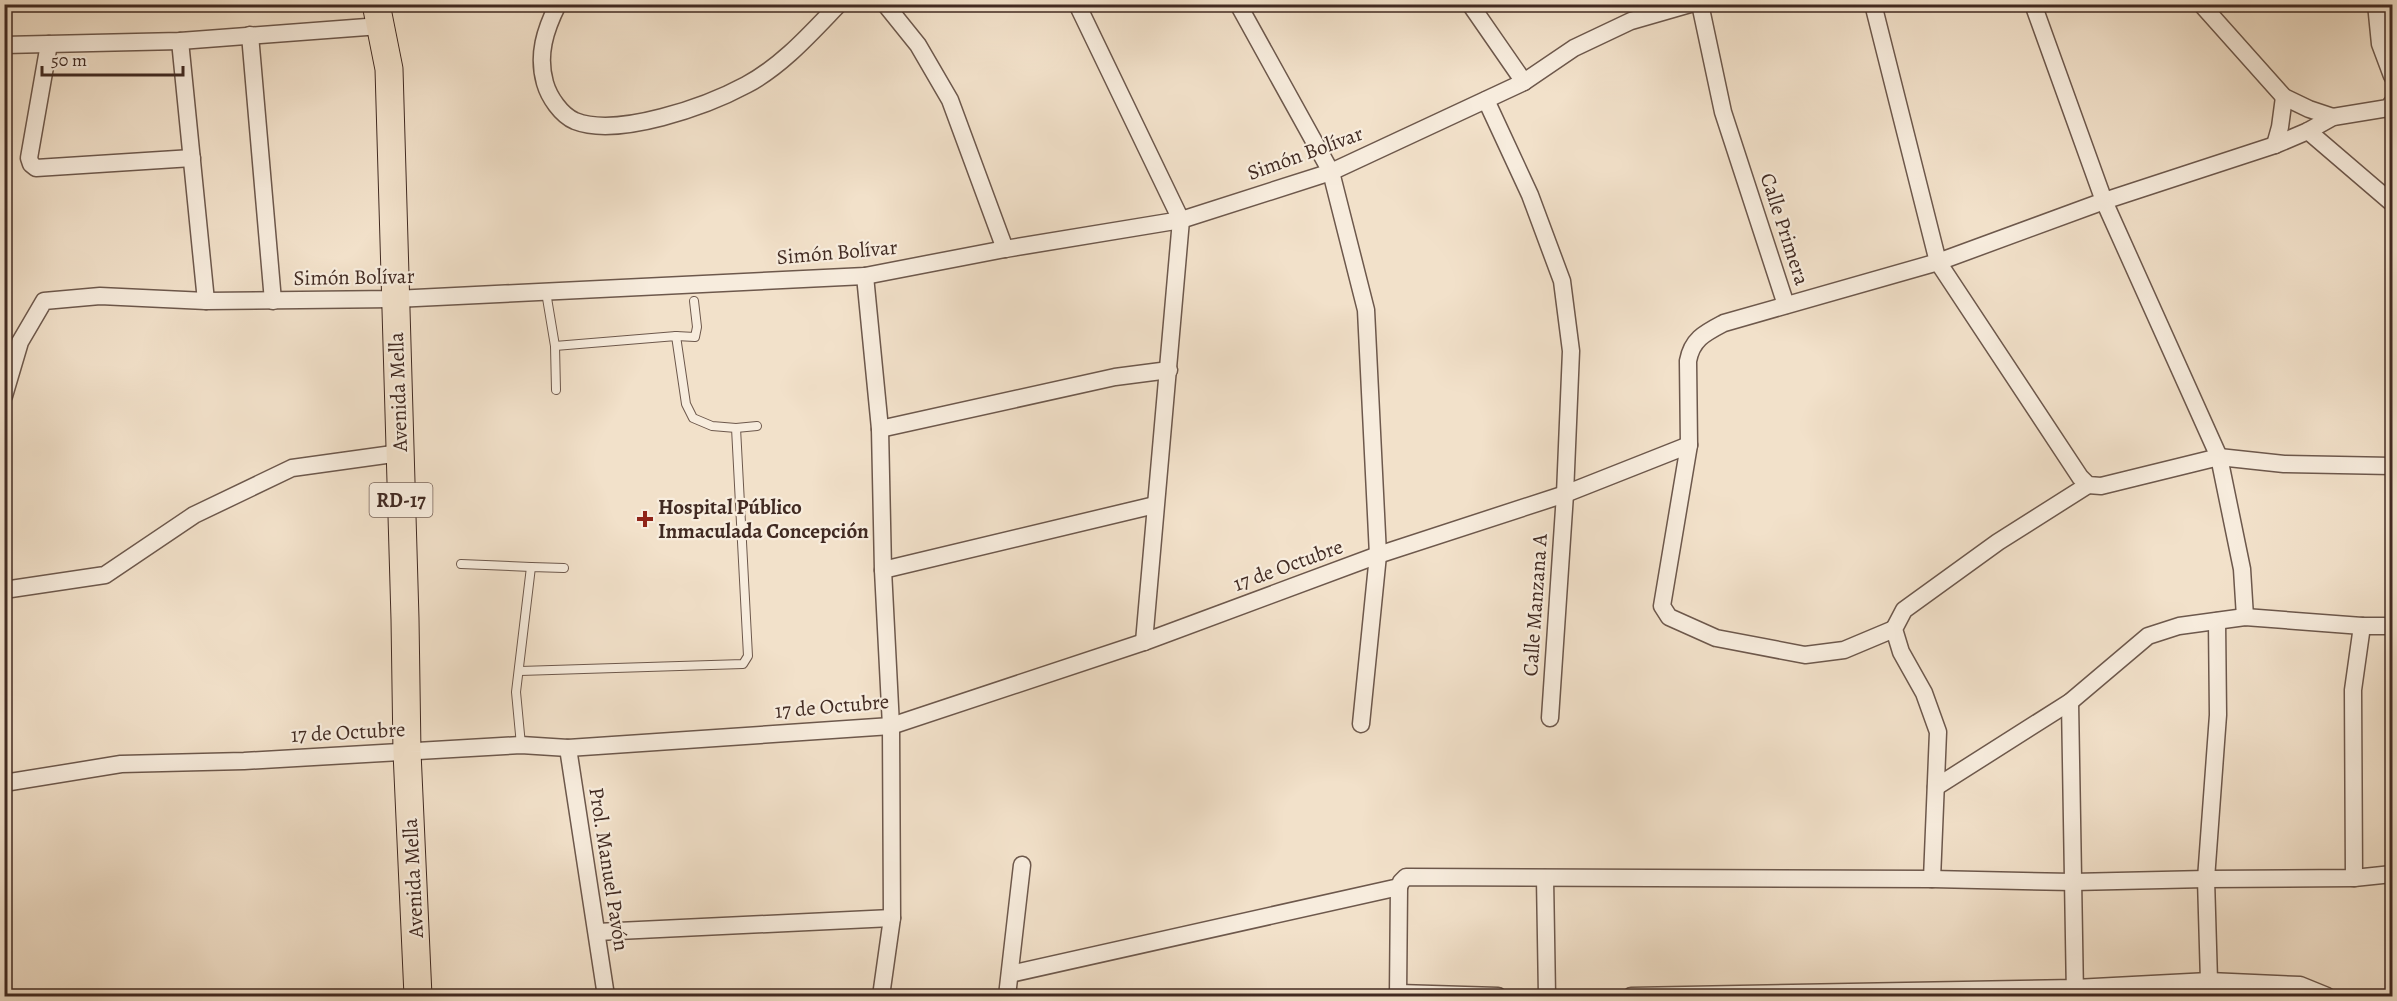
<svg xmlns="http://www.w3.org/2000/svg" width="2397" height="1001" font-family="Alegreya,serif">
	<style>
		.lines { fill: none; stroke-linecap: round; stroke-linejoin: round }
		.lane-casing { stroke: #6d584c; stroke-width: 10 }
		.street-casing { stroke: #6d584c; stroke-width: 19 }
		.primary-casing { stroke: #412a22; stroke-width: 29 }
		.lane { stroke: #f7ecdd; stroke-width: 8 }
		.street { stroke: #f7ecdd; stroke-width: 16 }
		.primary { stroke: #f2e1ca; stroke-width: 27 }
		.poi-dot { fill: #8f2418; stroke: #f7ecdd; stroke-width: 2 }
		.labels { text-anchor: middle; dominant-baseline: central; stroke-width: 4.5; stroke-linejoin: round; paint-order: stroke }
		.shield { fill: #f7ecdd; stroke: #78645a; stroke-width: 1.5 }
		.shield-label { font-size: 20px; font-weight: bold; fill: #412a22 }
		.street-label { font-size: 21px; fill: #412a22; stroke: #f7ecdd }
		.poi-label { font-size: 21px; font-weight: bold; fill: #412a22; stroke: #f7ecdd; text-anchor: start }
	</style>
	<rect width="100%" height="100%" fill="#f2e1ca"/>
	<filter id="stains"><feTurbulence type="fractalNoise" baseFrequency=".00333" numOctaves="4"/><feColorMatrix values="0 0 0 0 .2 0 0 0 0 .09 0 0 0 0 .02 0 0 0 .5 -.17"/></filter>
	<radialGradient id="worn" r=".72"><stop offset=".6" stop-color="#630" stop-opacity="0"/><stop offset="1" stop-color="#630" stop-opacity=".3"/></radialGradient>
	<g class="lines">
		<g class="lane-casing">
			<g id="lane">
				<path d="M676,336L695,337L697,327L694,301"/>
				<path d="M555,346L556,390"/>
				<path d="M736,428L757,426"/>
				<path d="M461,564L531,567"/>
				<path d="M520,671L743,664L748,656L736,428L712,426L693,418L686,404L676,336L555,346L546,292"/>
				<path d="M521,745L516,692L531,567L564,568"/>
			</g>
		</g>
		<g class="street-casing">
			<g id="street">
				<path d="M558,4C545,30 537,55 545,83C549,97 561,115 575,121C618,138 707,106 746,85C782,66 811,33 839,4"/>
				<path d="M885,4L918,45L950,100L1005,249"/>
				<path d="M1077,4L1181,220L1144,642"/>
				<path d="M1238,4L1331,172L1366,310L1378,555L1361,724"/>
				<path d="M1470,4L1524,82"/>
				<path d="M1700,4L1723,112L1786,305"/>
				<path d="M1873,4L1938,262L2080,477L2088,485L2101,486L2219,457L2284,464L2392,466"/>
				<path d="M2033,4L2104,201L2219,457L2242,569L2245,617"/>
				<path d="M2201,4L2284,97L2309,109L2333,117"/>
				<path d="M2376,4L2380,44L2392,76"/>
				<path d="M250,35L273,301"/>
				<path d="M180,41L206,301"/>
				<path d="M49,44L29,158L31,164L36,168L192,158"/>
				<path d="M4,45L180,41L380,26"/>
				<path d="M1486,100L1530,195L1562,281L1571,351L1565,494L1550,718"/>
				<path d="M2308,131L2392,203"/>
				<path d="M2275,145L2280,127L2284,97"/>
				<path d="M865,276L880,429L883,570L891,726L892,918L881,996"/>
				<path d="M4,396L20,342L44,301L100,296L206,301L395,299L865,276L1005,249L1181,220L1331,172L1524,82L1574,48L1631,21L1690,4"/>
				<path d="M880,429L1115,377L1169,370"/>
				<path d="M883,570L1155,505"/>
				<path d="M4,590L105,575L194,515L292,468L400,453"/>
				<path d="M1894,629L1844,650L1805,655L1716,638L1669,617L1662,606L1689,445L1688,361C1692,339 1705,333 1724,323L1938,262L2104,201L2275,145L2308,131L2333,117L2388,108L2392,103"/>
				<path d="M2070,702L2075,996"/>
				<path d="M568,748L606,996"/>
				<path d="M4,783L121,764L244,761L521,745L568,748L891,726L1144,642L1378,555L1565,494L1689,445"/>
				<path d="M1936,787L2070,702L2148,636L2179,626L2245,617L2362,626H2392"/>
				<path d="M1545,878L1547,996"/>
				<path d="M2354,878L2353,690L2362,626"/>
				<path d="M1932,879L1938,732L1924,693L1901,652L1894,629L1904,610L1998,542L2088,485"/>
				<path d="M597,932L892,918"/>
				<path d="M1010,974L1399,887L1401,882L1406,877L1932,879L2073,882L2206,879L2354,878L2392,874"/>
				<path d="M2209,981L2206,879L2218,715L2217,621"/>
				<path d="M1399,993L1498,996"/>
				<path d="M1007,996L1022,865"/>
				<path d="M1398,996L1399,887"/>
				<path d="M1631,996L2075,988L2209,981L2300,985L2327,996"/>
			</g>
		</g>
		<g class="primary-casing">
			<path id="primary" d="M376,4L389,69L405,619L407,752L418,996"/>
		</g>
		<use href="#lane" class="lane"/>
		<use href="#street" class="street"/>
		<use href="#primary" class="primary"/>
	</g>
	<path class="poi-dot" d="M642 510h6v6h6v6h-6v6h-6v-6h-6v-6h6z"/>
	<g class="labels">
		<rect class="shield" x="369.5" y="483" width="63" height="34" rx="4.5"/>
		<g class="shield-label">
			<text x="401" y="500">RD-17</text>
		</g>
		<g class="street-label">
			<text transform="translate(1305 153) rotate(-20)">Simón Bolívar</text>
			<text transform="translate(1785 229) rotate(72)">Calle Primera</text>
			<text transform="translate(837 252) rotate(-5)">Simón Bolívar</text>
			<text transform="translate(354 277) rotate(-1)">Simón Bolívar</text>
			<text transform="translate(398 392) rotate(-92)">Avenida Mella</text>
			<text transform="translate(1288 565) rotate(-20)">17 de Octubre</text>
			<text transform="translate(1535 605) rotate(-86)">Calle Manzana A</text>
			<text transform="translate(832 706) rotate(-5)">17 de Octubre</text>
			<text transform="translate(348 732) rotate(-3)">17 de Octubre</text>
			<text transform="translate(609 869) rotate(81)">Prol. Manuel Pavón</text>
			<text transform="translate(413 878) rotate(-93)">Avenida Mella</text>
		</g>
		<g class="poi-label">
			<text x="658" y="507">Hospital Público<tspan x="658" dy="24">Inmaculada Concepción</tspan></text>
		</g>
	</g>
	<rect width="2397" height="1001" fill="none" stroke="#f2e1ca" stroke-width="24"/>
	<rect x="6" y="6" width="2385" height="989" fill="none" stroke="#412a22" stroke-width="3"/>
	<rect x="12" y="12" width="2373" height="977" fill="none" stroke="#412a22" stroke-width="1.5"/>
	<path d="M42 66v9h141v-9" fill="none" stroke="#412a22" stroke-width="3"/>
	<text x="51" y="66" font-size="18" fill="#412a22" stroke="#f7ecdd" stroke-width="4.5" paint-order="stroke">50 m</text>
	<rect width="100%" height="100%" filter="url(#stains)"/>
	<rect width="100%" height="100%" fill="url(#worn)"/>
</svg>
